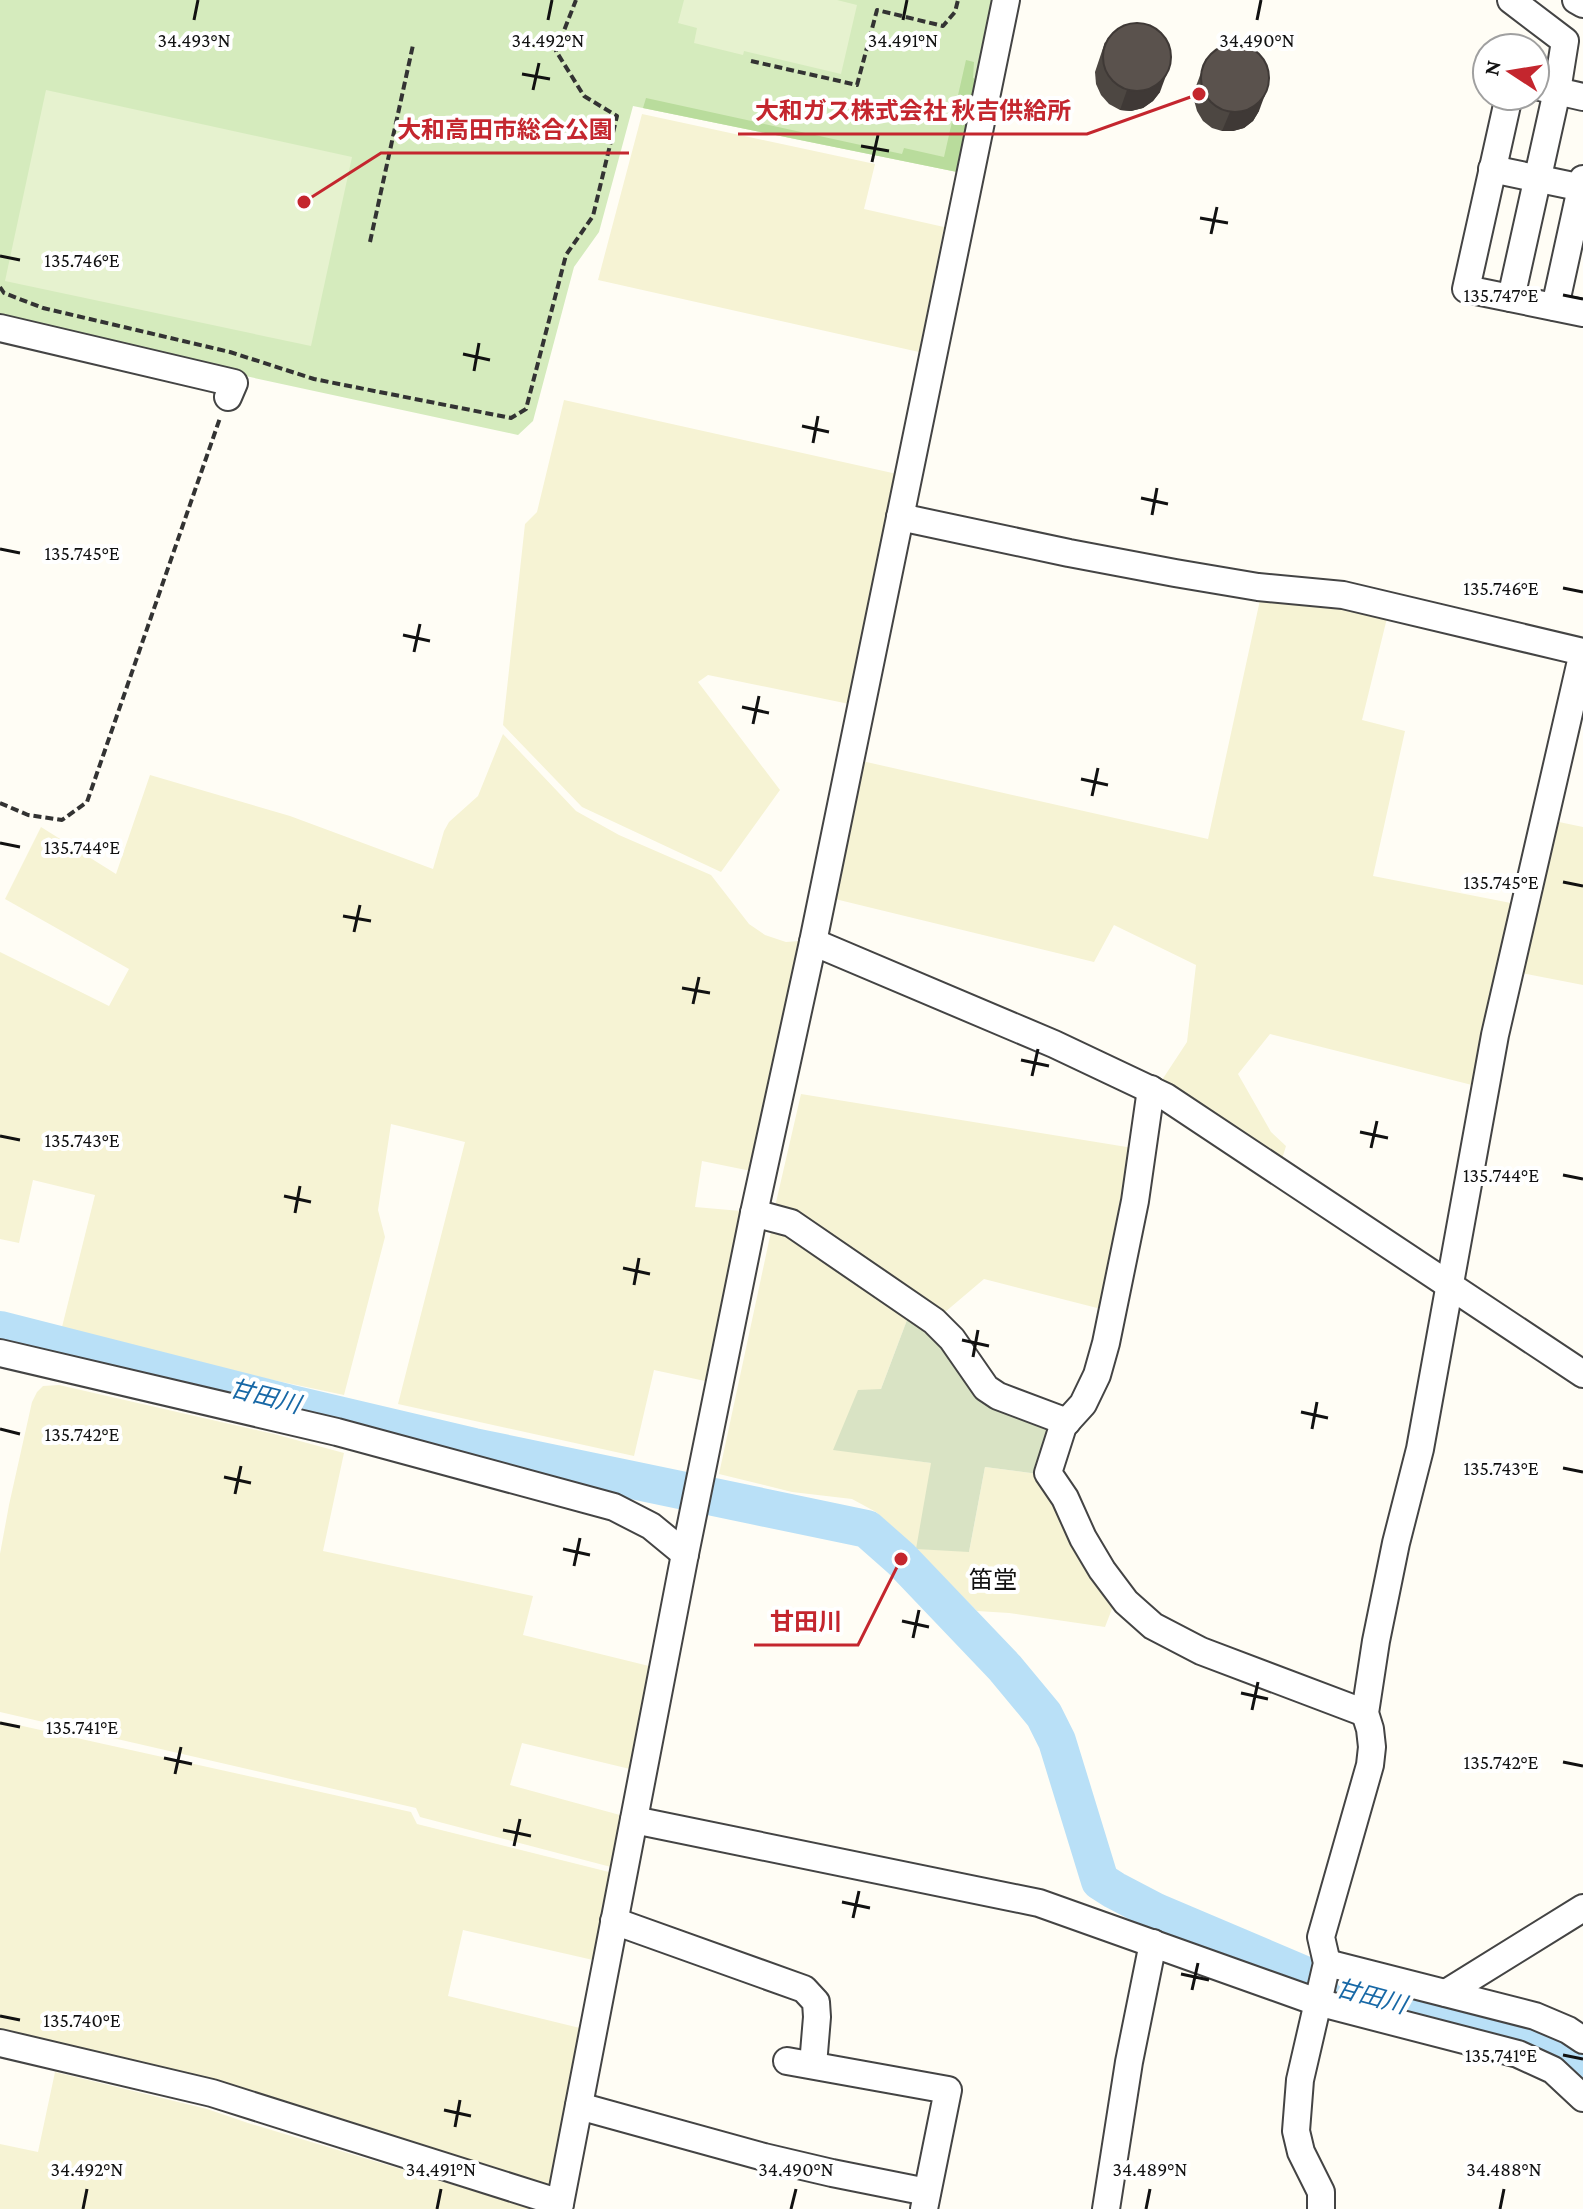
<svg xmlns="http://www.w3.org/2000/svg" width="1583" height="2209" font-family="'Crimson Pro','Noto Sans JP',serif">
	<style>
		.farmland { fill: #f6f3d4 }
		.green { fill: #d5ebbd }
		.forest { fill: #b9dc9c }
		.cemetery { fill: #d9e3c4 }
		.pitch { fill: #e6f2cf }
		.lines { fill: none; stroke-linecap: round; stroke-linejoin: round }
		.river { stroke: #b9e0f7; stroke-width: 38 }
		.minor-casing { stroke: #444; stroke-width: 30 }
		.path { stroke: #333; stroke-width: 4; stroke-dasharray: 8 4; stroke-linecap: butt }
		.minor { stroke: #fff; stroke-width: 26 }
		.wall { fill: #4d4742 }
		.shaded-wall { fill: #3f3936 }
		.building { fill: #5a524d; stroke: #3f3936; stroke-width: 2 }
		.ticks { fill: none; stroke: #111; stroke-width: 3 }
		.labels { text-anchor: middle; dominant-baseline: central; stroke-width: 8; stroke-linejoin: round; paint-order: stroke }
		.water-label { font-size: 24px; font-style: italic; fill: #1768a6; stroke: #fff }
		.neighbourhood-label { font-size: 24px; fill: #111; stroke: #fff }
		.ticks-label { font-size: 20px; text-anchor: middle; fill: #111; stroke: #fff; stroke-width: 8; stroke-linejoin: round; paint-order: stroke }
		.leader { fill: none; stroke: #c4262e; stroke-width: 3 }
		.callout-dot { fill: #c4262e; stroke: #fff; stroke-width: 3 }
		.callout-label { font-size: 24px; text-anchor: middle; font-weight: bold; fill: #c4262e; stroke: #fff; stroke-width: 8; stroke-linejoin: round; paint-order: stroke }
	</style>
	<rect width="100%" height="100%" fill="#fffdf5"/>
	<g class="farmland">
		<path d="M642,114L875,164L864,209L944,227L919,352L598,280Z"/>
		<path d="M564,400L897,474L854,705L708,675L698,682L780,790L721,872L582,807L503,725L525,524L537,512Z"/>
		<path d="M1260,600L1331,601L1388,614L1362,720L1405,731L1373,876L1516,904L1476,1086L1270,1034L1238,1074L1271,1132L1286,1146L1282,1159L1162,1080L1187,1042L1196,965L1114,925L1094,962L835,899L862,761L1208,839Z"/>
		<path d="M503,734L576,811L619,835L711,875L749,924L765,935L786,942L799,941L751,1171L702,1161L695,1207L741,1211L705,1381L654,1370L634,1456L398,1404L465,1142L391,1124L378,1210L385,1237L344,1395L60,1335L95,1195L33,1180L19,1243L0,1239V952L109,1006L129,969L5,899L41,827L116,874L150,775L290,816L433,869L444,831L449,822L478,796Z"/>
		<path d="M1559,822L1583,827V985L1521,973Z"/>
		<path d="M801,1094L1133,1148L1105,1310L984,1279L938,1318L909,1287L897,1289L774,1211Z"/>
		<path d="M772,1227L782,1229L910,1312L881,1389L834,1449L931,1463L969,1552L985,1467L1038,1474L1115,1601L1105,1627L1009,1613L977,1611L908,1541L876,1512L852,1499L792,1492L719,1474Z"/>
		<path d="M59,1385L274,1434L344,1453L323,1551L533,1596L523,1635L649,1666L630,1769L522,1743L510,1785L620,1815L611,1867L420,1817L416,1808L0,1712V1554L9,1505L32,1402L37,1392L43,1386Z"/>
		<path d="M0,1721L411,1812L417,1824L609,1872L593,1960L463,1930L448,1996L580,2028L551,2185L547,2187L0,2032Z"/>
		<path d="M55,2072L207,2109L248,2123L533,2209H0V2144L38,2152Z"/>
	</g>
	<path class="green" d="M0,0H997L962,173L633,106L599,232L574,267L533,421L518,435L0,323Z"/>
	<path class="forest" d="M966,60L974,62L973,78L981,81L962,173L643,108L646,98L902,154L904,148L944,157Z"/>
	<path class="cemetery" d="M910,1312L1052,1426L1038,1474L985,1467L969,1552L916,1549L931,1463L833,1450L858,1390L881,1389Z"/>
	<g class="pitch">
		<path d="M684,0H837L857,5L841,74L744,51L743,55L694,43L697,28L678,23Z"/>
		<path d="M46,90L352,157L311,346L5,281Z"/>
	</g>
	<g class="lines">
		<path class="river" d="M0,1330L291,1404L474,1447L867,1529L901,1559L1005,1668L1044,1715L1057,1741L1100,1881L1114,1890L1156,1912L1335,1988L1519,2032L1551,2044L1583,2066"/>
		<g class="minor-casing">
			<g id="minor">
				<path d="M1576,0L1583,4"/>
				<path d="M1535,86L1583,97"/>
				<path d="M1509,96L1466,289L1583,313"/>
				<path d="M1492,169L1583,188"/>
				<path d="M1511,298L1557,91L1565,41L1511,0"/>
				<path d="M1555,307L1583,179"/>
				<path d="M0,328L234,383L228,397"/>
				<path d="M900,517L1069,553L1175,573L1258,587L1343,595L1583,652"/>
				<path d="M813,942L1054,1044L1166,1097L1583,1374"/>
				<path d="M1151,1089L1135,1201L1106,1343L1097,1375L1083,1404L1063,1426L1048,1473L1065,1498L1083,1538L1102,1570L1126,1602L1153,1626L1201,1651L1365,1713"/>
				<path d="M754,1213L791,1223L934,1321L952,1339L986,1388L998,1396L1067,1422"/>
				<path d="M0,1353L337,1432L614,1507L651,1526L685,1554"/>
				<path d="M634,1820L1039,1903L1317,2002L1518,2054L1553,2070L1583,2098"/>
				<path d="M614,1921L804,1989L816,2002L817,2017L813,2065"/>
				<path d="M1327,1963L1535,2016L1568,2030L1583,2040"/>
				<path d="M1446,1993L1583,1908"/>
				<path d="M0,2043L212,2093L560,2203"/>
				<path d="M787,2061L948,2090L924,2209"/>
				<path d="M579,2106L764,2157L832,2173L927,2192"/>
				<path d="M559,2209L685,1554L754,1213L813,942L1006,0"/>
				<path d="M1106,2209L1129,2062L1153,1943"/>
				<path d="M1321,2209V2192L1301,2152L1296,2131L1300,2080L1327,1963L1321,1937L1370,1765L1372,1747L1370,1729L1365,1713L1376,1641L1396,1543L1420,1449L1495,1035L1583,652"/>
			</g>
		</g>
		<g class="path">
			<path d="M751,61L857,85L877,10L943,26L955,12L958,0"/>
			<path d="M370,242L413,45"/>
			<path d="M0,287L4,293L43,308L230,352L314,379L511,418L526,409L566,255L593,216L617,116L584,96L556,51L576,0"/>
			<path d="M0,803L28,815L62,820L87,802L220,418"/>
		</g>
		<use href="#minor" class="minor"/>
	</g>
	<g class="wall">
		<path d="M1105,42L1160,92L1153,101L1143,108L1131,111L1120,110L1109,104L1101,95L1096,84L1095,72Z"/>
		<path d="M1206,59L1259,111L1253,121L1244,128L1233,131H1222L1212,128L1203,121L1197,111L1194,100L1195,89Z"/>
	</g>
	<g class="shaded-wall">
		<path d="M1167,73L1160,92L1153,101L1143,108L1131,111L1120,110L1127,90Z"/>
		<path d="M1266,92L1259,111L1253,121L1244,128L1233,131H1222L1230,112Z"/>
	</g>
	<g class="building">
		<circle cx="1137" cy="57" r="34"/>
		<circle cx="1235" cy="78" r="34"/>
	</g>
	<path class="ticks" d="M194,20L198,0M548,20L552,0M903,20L907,0M1257,20L1261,0M522,74L550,79M533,90L539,63M861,146L889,151M872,162L878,135M1200,218L1228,223M1211,234L1217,207M0,256L20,260M1563,295L1583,299M463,354L490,360M474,371L479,343M802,426L829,432M813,443L818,416M1141,498L1168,504M1152,515L1157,488M0,549L20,553M1563,588L1583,592M403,635L430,641M414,652L420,624M742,707L769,713M753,724L759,696M1081,779L1108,785M1092,796L1098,768M0,843L20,847M1563,882L1583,886M343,916L371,921M354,932L360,905M682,988L710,993M693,1004L699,977M1021,1060L1049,1066M1032,1076L1038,1049M1360,1132L1388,1138M0,1136L20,1140M1371,1148L1377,1121M1563,1175L1583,1179M284,1196L311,1202M295,1213L300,1186M623,1268L650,1274M634,1285L639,1258M962,1340L989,1346M973,1357L978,1330M1301,1412L1328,1418M0,1429L20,1434M1312,1429L1317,1402M1563,1468L1583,1472M224,1477L251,1483M235,1494L241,1466M563,1549L590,1555M574,1566L580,1538M902,1621L929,1627M913,1638L919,1610M1241,1693L1268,1699M1252,1710L1258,1682M0,1723L20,1727M164,1758L192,1764M1563,1762L1583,1766M175,1774L181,1747M503,1830L531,1836M514,1846L520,1819M842,1902L870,1908M853,1918L859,1891M1181,1974L1209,1980M1192,1990L1198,1963M0,2016L20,2020M1563,2055L1583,2059M444,2110L471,2116M455,2127L460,2100M83,2209L87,2189M437,2209L441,2189M791,2209L796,2189M1146,2209L1150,2189M1500,2209L1504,2189"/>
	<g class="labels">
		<g class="water-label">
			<text transform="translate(265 1396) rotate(14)">甘田川</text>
			<text transform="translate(1371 1996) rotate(15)">甘田川</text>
		</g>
		<g class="neighbourhood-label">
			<text x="993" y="1579">笛堂</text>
		</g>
	</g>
	<g class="ticks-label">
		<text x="194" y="47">34.493°N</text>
		<text x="548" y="47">34.492°N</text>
		<text x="903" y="47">34.491°N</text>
		<text x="1257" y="47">34.490°N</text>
		<text x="82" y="267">135.746°E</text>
		<text x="1501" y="302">135.747°E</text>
		<text x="82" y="560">135.745°E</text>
		<text x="1501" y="595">135.746°E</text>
		<text x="82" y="854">135.744°E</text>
		<text x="1501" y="889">135.745°E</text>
		<text x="82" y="1147">135.743°E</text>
		<text x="1501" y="1182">135.744°E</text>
		<text x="82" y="1441">135.742°E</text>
		<text x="1501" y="1475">135.743°E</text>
		<text x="82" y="1734">135.741°E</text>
		<text x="1501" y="1769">135.742°E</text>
		<text x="82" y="2027">135.740°E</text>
		<text x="1501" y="2062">135.741°E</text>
		<text x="87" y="2176">34.492°N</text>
		<text x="441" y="2176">34.491°N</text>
		<text x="796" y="2176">34.490°N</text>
		<text x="1150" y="2176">34.489°N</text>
		<text x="1504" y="2176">34.488°N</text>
	</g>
	<path class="leader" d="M1199 94L1087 134H738M304 202L381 153H629M901 1559L858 1645H754"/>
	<g class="callout-dot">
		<circle cx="1199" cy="94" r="8"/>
		<circle cx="304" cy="202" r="8"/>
		<circle cx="901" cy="1559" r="8"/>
	</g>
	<g class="callout-label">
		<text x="913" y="119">大和ガス株式会社 秋吉供給所</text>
		<text x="505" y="138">大和高田市総合公園</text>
		<text x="806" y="1630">甘田川</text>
	</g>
	<g transform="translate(1511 72) rotate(282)"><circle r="38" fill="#ffffff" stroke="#a0a0a0" stroke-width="2"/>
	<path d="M0-6L14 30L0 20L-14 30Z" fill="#c4262e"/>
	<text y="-12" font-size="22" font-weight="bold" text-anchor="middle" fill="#111111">N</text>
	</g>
</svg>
